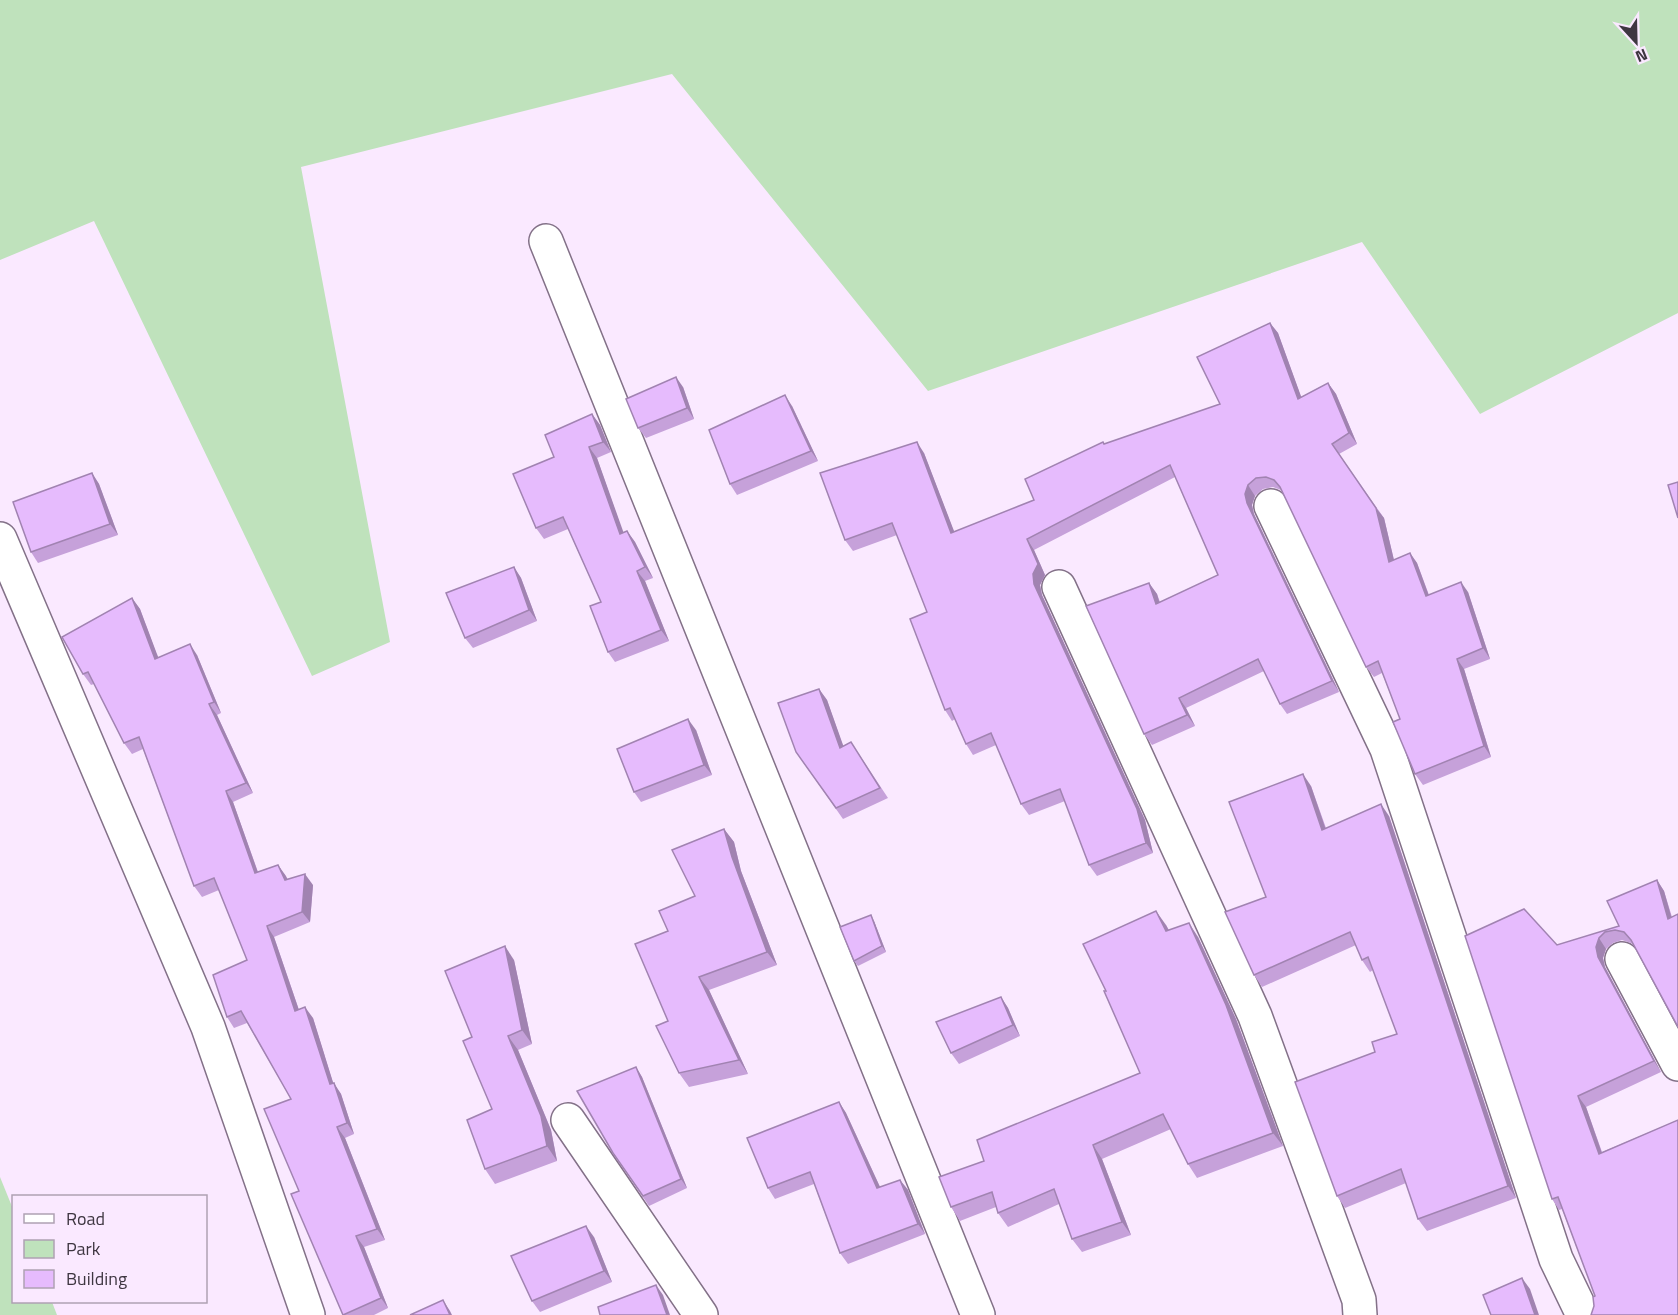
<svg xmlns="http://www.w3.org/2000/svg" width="1678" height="1315" font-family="'Titillium Web',sans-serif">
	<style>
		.green { fill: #bfe2bc }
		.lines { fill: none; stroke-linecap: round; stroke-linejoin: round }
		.minor-casing { stroke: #837188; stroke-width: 36 }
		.minor { stroke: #fff; stroke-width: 33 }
		.wall { fill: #c6a1da }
		.shaded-wall { fill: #a183b1 }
		.building { fill: #e6bbfd; stroke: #a183b1; stroke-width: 1.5 }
	</style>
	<rect width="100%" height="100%" fill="#fae9ff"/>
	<g class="green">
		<path d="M0,0H1678V313L1480,414L1362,242L928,391L672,74L301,167L390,642L312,676L94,221L0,260Z"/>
		<path d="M0,1177L13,1209L14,1302H52L57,1315H0Z"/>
	</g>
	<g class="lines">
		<g class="minor-casing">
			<g id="minor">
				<path d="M546,241L978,1315"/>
				<path d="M1271,506L1387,749L1556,1259L1583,1315"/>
				<path d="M0,539L208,1027L308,1315"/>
				<path d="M1059,587L1255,1016L1359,1300L1360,1315"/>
				<path d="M1622,959L1678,1064"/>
				<path d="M568,1120L701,1315"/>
			</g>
		</g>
		<use href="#minor" class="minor"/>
	</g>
	<g class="wall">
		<path d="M1270,323L1278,333L1301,397L1328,383L1336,394L1357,444L1339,454L1384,518L1394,560L1410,553L1417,563L1429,595L1468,592L1490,659L1464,669L1491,757L1423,785L1415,774L1400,719L1382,673L1374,677L1366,667L1283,492L1281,490L1273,487L1263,489L1255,496L1252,505L1254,514L1339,692L1287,714L1280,704L1264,671L1186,708L1195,726L1152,745L1144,734L1149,583L1157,594L1160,602L1218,575L1175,477L1034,550L1045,575L1040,585L1042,595L1145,820L1153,853L1097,876L1089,865L1065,801L1029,815L1021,804L996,745L973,755L966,744L955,719L952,721L945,710L927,612L897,535L853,551L845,540L924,453L954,532L1034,500L1104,444L1220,404Z"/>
		<path d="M683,387L694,419L646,438L638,428Z"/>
		<path d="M792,406L818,461L737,495L730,484Z"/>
		<path d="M592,414L600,425L611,452L597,458L623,533L627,531L635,542L653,578L645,581L669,641L615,662L608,652L601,602L568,529L544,539L536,528L554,457Z"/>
		<path d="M92,473L99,484L118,535L38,563L31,552Z"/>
		<path d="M514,567L521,578L537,621L473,648L465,638Z"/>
		<path d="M132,598L140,609L158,658L197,655L221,713L217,715L253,793L233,802L258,872L278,865L288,880L313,885L310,922L274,937L299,1010L313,1018L333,1083L341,1094L354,1134L345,1138L385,1240L364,1247L388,1308L374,1315H343L299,1191L291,1099L247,1023L234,1028L227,1017L247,960L219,890L202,897L194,886L143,749L132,754L124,743L94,684L91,685L83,674Z"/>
		<path d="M819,689L827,700L843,746L851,742L888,798L843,819L796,752Z"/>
		<path d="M696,730L712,775L641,802L634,792Z"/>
		<path d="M1311,786L1326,828L1389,816L1516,1198L1427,1231L1418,1219L1406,1183L1345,1208L1337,1196L1375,1052L1397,1034L1373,970L1370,972L1362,960L1356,945L1262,987L1254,975L1266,897Z"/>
		<path d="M724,829L734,842L741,871L777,965L709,990L748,1074L689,1087L679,1073L668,1021V931L695,896Z"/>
		<path d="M1657,880L1664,891L1672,917L1678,914V1027L1635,946L1631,943L1622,940L1613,943L1606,949L1603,958L1605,967L1661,1072L1586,1107L1602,1152L1678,1120V1315H1591L1594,1306L1593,1297L1595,1296L1562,1209L1559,1210L1552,1199L1465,936L1524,909L1557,945L1619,926L1607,901Z"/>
		<path d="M874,921L886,952L858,966L854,961Z"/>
		<path d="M1166,925L1169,930L1198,937L1236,1019L1283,1146L1197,1178L1188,1164L1171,1129L1102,1159L1131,1235L1082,1252L1072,1239L1059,1204L1008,1227L998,1213L996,1207L960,1221L951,1207L984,1161L1140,1073L1106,991Z"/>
		<path d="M514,960L532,1044L518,1050L551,1130L557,1161L495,1184L485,1169L492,1109L472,1037Z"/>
		<path d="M1001,997L1008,1008L1020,1036L959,1064L951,1053Z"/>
		<path d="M636,1067L642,1077L687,1188L649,1206L613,1153Z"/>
		<path d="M839,1102L846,1113L880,1187L900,1180L908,1190L925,1234L848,1264L840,1253L814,1184L775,1199L768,1188Z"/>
		<path d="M594,1237L612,1282L540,1312L532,1301Z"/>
	</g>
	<g class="shaded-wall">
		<path d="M1270,323L1278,333L1306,410L1298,399Z"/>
		<path d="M676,377L683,387L694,419L687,408Z"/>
		<path d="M1328,383L1336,394L1357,444L1349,433Z"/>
		<path d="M785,395L792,406L818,461L811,451Z"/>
		<path d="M592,414L600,425L611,452L603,442Z"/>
		<path d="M917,442L924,453L959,544L951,533Z"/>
		<path d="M589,447L597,458L628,545L620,534Z"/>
		<path d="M92,473L99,484L118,535L110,524Z"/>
		<path d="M1248,485L1255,496L1252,505L1254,514L1339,692L1332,681L1247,503L1245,494Z"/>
		<path d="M1376,508L1384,518L1397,573L1389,562Z"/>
		<path d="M627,531L635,542L653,578L645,567Z"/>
		<path d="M1027,539L1034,550L1045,575L1040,585L1042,595L1145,820L1153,853L1146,843L1034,584Z"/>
		<path d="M1410,553L1417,563L1433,607L1426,596Z"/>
		<path d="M514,567L521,578L537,621L529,610Z"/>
		<path d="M637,571L645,581L669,641L661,630Z"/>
		<path d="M1461,582L1468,592L1490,659L1483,648Z"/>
		<path d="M1149,583L1157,594L1163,615L1156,604Z"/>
		<path d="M132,598L140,609L163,670L155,659Z"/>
		<path d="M190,644L197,655L221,713L214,702Z"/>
		<path d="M1457,659L1464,669L1491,757L1484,746Z"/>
		<path d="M819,689L827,700L848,759L840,748Z"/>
		<path d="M1179,698L1186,708L1195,726L1187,715Z"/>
		<path d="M209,704L217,715L253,793L246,783Z"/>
		<path d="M688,719L696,730L712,775L704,765Z"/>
		<path d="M1303,774L1311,786L1330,842L1322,830Z"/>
		<path d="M226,791L233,802L262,884L255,873Z"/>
		<path d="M1381,804L1389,816L1516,1198L1508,1186Z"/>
		<path d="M724,829L734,842L741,871L777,965L767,952L732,857Z"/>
		<path d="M278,865L286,876L293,891L285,880Z"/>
		<path d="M305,874L313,885L310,922L302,912Z"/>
		<path d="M1657,880L1664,891L1675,930L1668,919Z"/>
		<path d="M1156,911L1166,925L1176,945L1166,931Z"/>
		<path d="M871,915L874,921L886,952L882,946Z"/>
		<path d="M1189,923L1198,937L1236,1019L1283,1146L1273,1133Z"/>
		<path d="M267,926L274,937L303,1022L295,1011Z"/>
		<path d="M1599,938L1606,949L1603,958L1605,967L1661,1072L1654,1061L1598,957L1596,947Z"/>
		<path d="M505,946L514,960L532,1044L522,1030Z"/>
		<path d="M699,977L709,990L748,1074L739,1060Z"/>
		<path d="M1001,997L1008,1008L1020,1036L1013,1025Z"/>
		<path d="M305,1007L313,1018L337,1095L330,1084Z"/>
		<path d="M508,1036L518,1050L551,1130L557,1161L547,1146Z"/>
		<path d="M636,1067L642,1077L687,1188L681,1179Z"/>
		<path d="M334,1083L341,1094L354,1134L347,1123Z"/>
		<path d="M1578,1096L1586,1107L1606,1165L1599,1154Z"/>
		<path d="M839,1102L846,1113L885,1198L877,1188Z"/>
		<path d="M337,1127L345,1138L385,1240L377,1229Z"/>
		<path d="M1093,1145L1102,1159L1131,1235L1122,1222Z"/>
		<path d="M900,1180L908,1190L925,1234L918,1224Z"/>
		<path d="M586,1226L594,1237L612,1282L604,1271Z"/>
		<path d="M356,1236L364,1247L388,1308L381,1298Z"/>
		<path d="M1522,1278L1530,1289L1539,1315H1535Z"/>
		<path d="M656,1285L663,1295L670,1315H667Z"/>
		<path d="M443,1300L450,1311L452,1315H450Z"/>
	</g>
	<g class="building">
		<path d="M1270,323L1298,399L1328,383L1349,433L1332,444L1376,508L1389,562L1410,553L1426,596L1461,582L1483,648L1457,659L1484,746L1415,774L1393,722L1400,719L1378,661L1366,667L1280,487L1274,480L1266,477L1256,478L1248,485L1245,494L1247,503L1332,681L1280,704L1258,659L1179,698L1187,715L1144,734L1086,606L1149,583L1156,604L1218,575L1170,465L1027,539L1038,564L1033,574L1034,584L1137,809L1146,843L1089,865L1060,789L1021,804L991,733L966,744L950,708L945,710L910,619L927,612L892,523L845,540L820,473L917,442L951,533L1034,500L1025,479L1103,442L1104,444L1220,404L1197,357Z"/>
		<path d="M676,377L687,408L638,428L626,399Z"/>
		<path d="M785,395L811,451L730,484L709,430Z"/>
		<path d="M592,414L603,442L589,447L620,534L627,531L645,567L637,571L661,630L608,652L590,606L601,602L563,517L536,528L513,474L554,457L545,435Z"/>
		<path d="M92,473L110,524L31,552L13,502Z"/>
		<path d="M1678,482V518L1668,485Z"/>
		<path d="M514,567L529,610L465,638L446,593Z"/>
		<path d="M132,598L155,659L190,644L214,702L209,704L246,783L226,791L255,873L278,865L285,880L305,874L302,912L267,926L295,1011L305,1007L330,1084L334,1083L347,1123L337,1127L377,1229L356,1236L381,1298L343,1315L291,1194L299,1191L264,1109L291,1099L241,1011L227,1017L213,975L247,960L214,878L194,886L139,737L124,743L88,672L83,674L62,637Z"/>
		<path d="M819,689L840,748L851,742L880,788L836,808L796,752L778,703Z"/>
		<path d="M688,719L704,765L634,792L617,749Z"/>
		<path d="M1303,774L1322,830L1381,804L1508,1186L1418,1219L1401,1169L1337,1196L1295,1082L1375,1052L1372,1042L1397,1034L1368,957L1362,960L1350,932L1254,975L1225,912L1266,897L1229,802Z"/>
		<path d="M724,829L732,857L767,952L699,977L739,1060L679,1073L656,1026L668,1021L635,944L668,931L659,911L695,896L672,850Z"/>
		<path d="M1657,880L1668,919L1678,914V1027L1631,940L1624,932L1615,930L1605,932L1599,938L1596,947L1598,957L1654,1061L1578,1096L1599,1154L1678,1120V1315H1591L1594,1306L1593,1297L1595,1296L1558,1197L1552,1199L1465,936L1524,909L1557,945L1619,926L1607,901Z"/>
		<path d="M1156,911L1166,931L1189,923L1226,1005L1273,1133L1188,1164L1163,1114L1093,1145L1122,1222L1072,1239L1054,1189L998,1213L992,1192L951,1207L939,1177L984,1161L977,1140L1140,1073L1104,991H1106L1083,944Z"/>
		<path d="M871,915L882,946L854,961L840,927Z"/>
		<path d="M505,946L522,1030L508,1036L541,1116L547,1146L485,1169L467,1120L492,1109L463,1041L472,1037L445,971Z"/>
		<path d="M1001,997L1013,1025L951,1053L936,1022Z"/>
		<path d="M636,1067L681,1179L643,1196L613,1153L577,1091Z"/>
		<path d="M839,1102L877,1188L900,1180L918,1224L840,1253L810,1172L768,1188L747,1138Z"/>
		<path d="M586,1226L604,1271L532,1301L511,1256Z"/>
		<path d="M1522,1278L1535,1315H1491L1483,1295Z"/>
		<path d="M656,1285L667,1315H600L598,1307Z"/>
		<path d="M443,1300L450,1315H410Z"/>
	</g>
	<rect x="12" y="1195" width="195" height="108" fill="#fae9ff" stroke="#afa1b3" stroke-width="1.5"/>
	<rect x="24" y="1214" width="30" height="9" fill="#ffffff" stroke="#afa1b3" stroke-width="1.5"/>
	<text x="66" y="1225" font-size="18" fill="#3e3641">Road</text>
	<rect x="24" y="1240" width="30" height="18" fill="#bfe2bc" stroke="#afa1b3" stroke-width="1.5"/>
	<text x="66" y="1255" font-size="18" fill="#3e3641">Park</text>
	<rect x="24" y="1270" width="30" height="18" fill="#e6bbfd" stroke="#afa1b3" stroke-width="1.5"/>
	<text x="66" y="1285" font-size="18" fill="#3e3641">Building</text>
	<g transform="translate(1636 42) rotate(158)" stroke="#fae9ff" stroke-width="4.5" paint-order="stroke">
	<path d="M0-4.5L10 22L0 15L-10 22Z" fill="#3e3641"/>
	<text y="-9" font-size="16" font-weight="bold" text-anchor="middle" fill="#3e3641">N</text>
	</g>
</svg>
